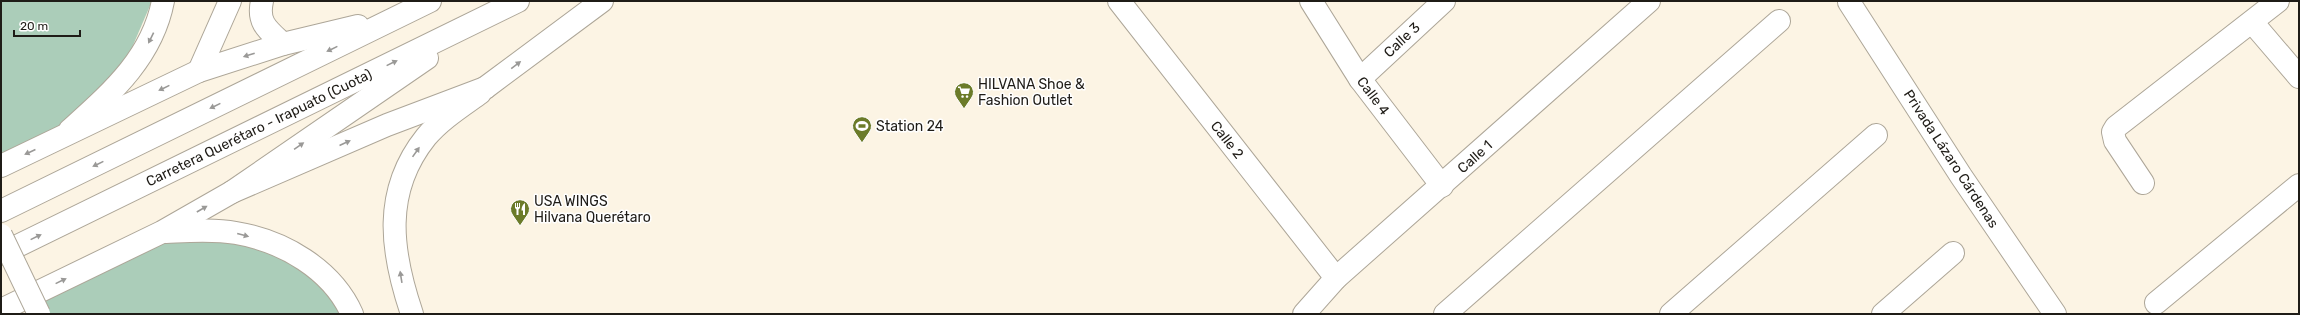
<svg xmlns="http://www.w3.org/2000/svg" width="2300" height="315" font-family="Rubik,sans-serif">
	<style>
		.green { fill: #abcdb9 }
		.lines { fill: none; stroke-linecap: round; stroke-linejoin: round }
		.minor-casing { stroke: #ada698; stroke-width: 24 }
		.major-casing { stroke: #ada698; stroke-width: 24 }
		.highway-casing { stroke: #ada698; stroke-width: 24 }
		.minor { stroke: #fff; stroke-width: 22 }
		.major { stroke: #fff; stroke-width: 22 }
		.highway { stroke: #fff; stroke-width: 22 }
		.major-bridge-casing { stroke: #ada698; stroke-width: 24; stroke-linecap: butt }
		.major-bridge { stroke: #fff; stroke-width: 22 }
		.oneway { fill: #9a9997 }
		.labels { text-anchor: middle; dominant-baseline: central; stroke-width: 3; stroke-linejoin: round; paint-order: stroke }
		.street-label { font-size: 14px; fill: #1f1c17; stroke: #fff }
		.poi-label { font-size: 14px; fill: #1f1c17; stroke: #fff; text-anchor: start }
	</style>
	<rect width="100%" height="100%" fill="#fcf4e4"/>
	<g class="green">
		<path d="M1,1H152L125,64L59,127L1,156Z"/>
		<path d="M212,237L280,254L324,286L344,314H47L39,299L159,240Z"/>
	</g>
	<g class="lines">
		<g class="minor-casing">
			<g id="minor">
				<path d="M262,1C257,23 268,30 283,44"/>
				<path d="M1119,1L1336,278"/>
				<path d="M1311,1L1360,79L1442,186"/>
				<path d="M1849,2L1961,176L2055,314"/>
				<path d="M2252,22L2299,77"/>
				<path d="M199,71L230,1"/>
				<path d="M1360,79L1444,1"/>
				<path d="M2143,183L2115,141L2113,132L2116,127L2278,1"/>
				<path d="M2156,303L2299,185"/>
				<path d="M412,314C391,252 382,192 426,137C440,120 462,106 480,93"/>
				<path d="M1304,314L1336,278L1649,1"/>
				<path d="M1445,314L1779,21"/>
				<path d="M1671,314L1876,135"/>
				<path d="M1883,314L1953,253"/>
			</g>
		</g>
		<g class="major-casing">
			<g id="major">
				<path d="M70,130C111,93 152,58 163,1"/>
				<path d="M166,232C189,231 213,229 236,233C283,241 332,269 352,314"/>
				<path d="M1,310L162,232L232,192L387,125L485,88"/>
			</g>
		</g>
		<g class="highway-casing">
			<g id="highway">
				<path d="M485,88L602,1"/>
				<path d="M1,166L199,71L283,44L358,26"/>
				<path d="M232,192L427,58"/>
				<path d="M1,211L430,1"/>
				<path d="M1,254L518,1"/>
			</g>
		</g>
		<use href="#minor" class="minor"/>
		<use href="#major" class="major"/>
		<use href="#highway" class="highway"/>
		<g class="major-bridge-casing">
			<path id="major-bridge" d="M1,235L39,314"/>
		</g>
		<use href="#major-bridge" class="major-bridge"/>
	</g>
	<defs><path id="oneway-solid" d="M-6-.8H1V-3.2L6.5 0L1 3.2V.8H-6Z"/></defs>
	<g class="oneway">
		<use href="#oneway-solid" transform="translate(151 38) rotate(116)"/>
		<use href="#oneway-solid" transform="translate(332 49) rotate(154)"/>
		<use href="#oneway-solid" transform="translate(249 55) rotate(162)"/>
		<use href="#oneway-solid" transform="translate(392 63) rotate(-26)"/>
		<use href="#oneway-solid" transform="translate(516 65) rotate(-37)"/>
		<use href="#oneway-solid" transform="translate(164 88) rotate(154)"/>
		<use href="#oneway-solid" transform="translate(215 106) rotate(154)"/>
		<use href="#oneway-solid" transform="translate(345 143) rotate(-24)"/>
		<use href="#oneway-solid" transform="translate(299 146) rotate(-35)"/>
		<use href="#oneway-solid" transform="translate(30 152) rotate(155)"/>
		<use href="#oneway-solid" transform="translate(416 152) rotate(-55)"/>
		<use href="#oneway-solid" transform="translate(98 164) rotate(154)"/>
		<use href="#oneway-solid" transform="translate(202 209) rotate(-30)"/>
		<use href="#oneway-solid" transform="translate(243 235) rotate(15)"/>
		<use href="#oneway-solid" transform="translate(36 237) rotate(-26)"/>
		<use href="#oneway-solid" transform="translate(401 277) rotate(-99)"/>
		<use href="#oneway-solid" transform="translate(61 281) rotate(-26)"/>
	</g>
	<defs>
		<g id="supermarket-pin" transform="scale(1)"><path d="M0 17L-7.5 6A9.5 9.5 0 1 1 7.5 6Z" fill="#6b7b29" stroke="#fff"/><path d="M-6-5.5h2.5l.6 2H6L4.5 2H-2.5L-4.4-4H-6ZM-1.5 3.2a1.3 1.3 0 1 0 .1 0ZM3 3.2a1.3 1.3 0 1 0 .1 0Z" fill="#fff"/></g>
		<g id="stadium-pin" transform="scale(1)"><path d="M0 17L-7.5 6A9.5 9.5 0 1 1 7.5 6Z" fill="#6b7b29" stroke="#fff"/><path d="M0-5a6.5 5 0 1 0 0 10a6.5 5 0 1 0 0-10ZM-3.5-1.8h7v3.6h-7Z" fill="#fff"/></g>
		<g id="restaurant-pin" transform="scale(1)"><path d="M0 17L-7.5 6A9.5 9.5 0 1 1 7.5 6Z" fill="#6b7b29" stroke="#fff"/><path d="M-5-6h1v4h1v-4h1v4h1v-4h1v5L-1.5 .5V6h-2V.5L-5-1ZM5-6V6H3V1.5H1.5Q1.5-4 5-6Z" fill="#fff"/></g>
	</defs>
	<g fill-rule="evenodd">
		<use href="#supermarket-pin" x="964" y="92"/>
		<use href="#stadium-pin" x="862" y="126"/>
		<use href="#restaurant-pin" x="520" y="209"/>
	</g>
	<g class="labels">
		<g class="street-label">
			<text transform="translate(1402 40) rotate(-43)">Calle 3</text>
			<text transform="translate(1373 96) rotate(53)">Calle 4</text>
			<text transform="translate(259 128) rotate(-26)">Carretera Querétaro - Irapuato (Cuota)</text>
			<text transform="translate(1227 140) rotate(52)">Calle 2</text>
			<text transform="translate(1475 157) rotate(-42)">Calle 1</text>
			<text transform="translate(1951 159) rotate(57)">Privada Lázaro Cárdenas</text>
		</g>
		<g class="poi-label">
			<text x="978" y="84">HILVANA Shoe &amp;<tspan x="978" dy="16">Fashion Outlet</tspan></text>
			<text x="876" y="126">Station 24</text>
			<text x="534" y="201">USA WINGS<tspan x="534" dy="16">Hilvana Querétaro</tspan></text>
		</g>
	</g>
	<rect width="2300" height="315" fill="none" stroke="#1f1c17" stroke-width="4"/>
	<path d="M14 30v6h66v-6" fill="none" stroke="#1f1c17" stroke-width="2"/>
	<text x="20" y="30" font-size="12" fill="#1f1c17" stroke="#ffffff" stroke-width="3" paint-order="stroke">20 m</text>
</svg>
